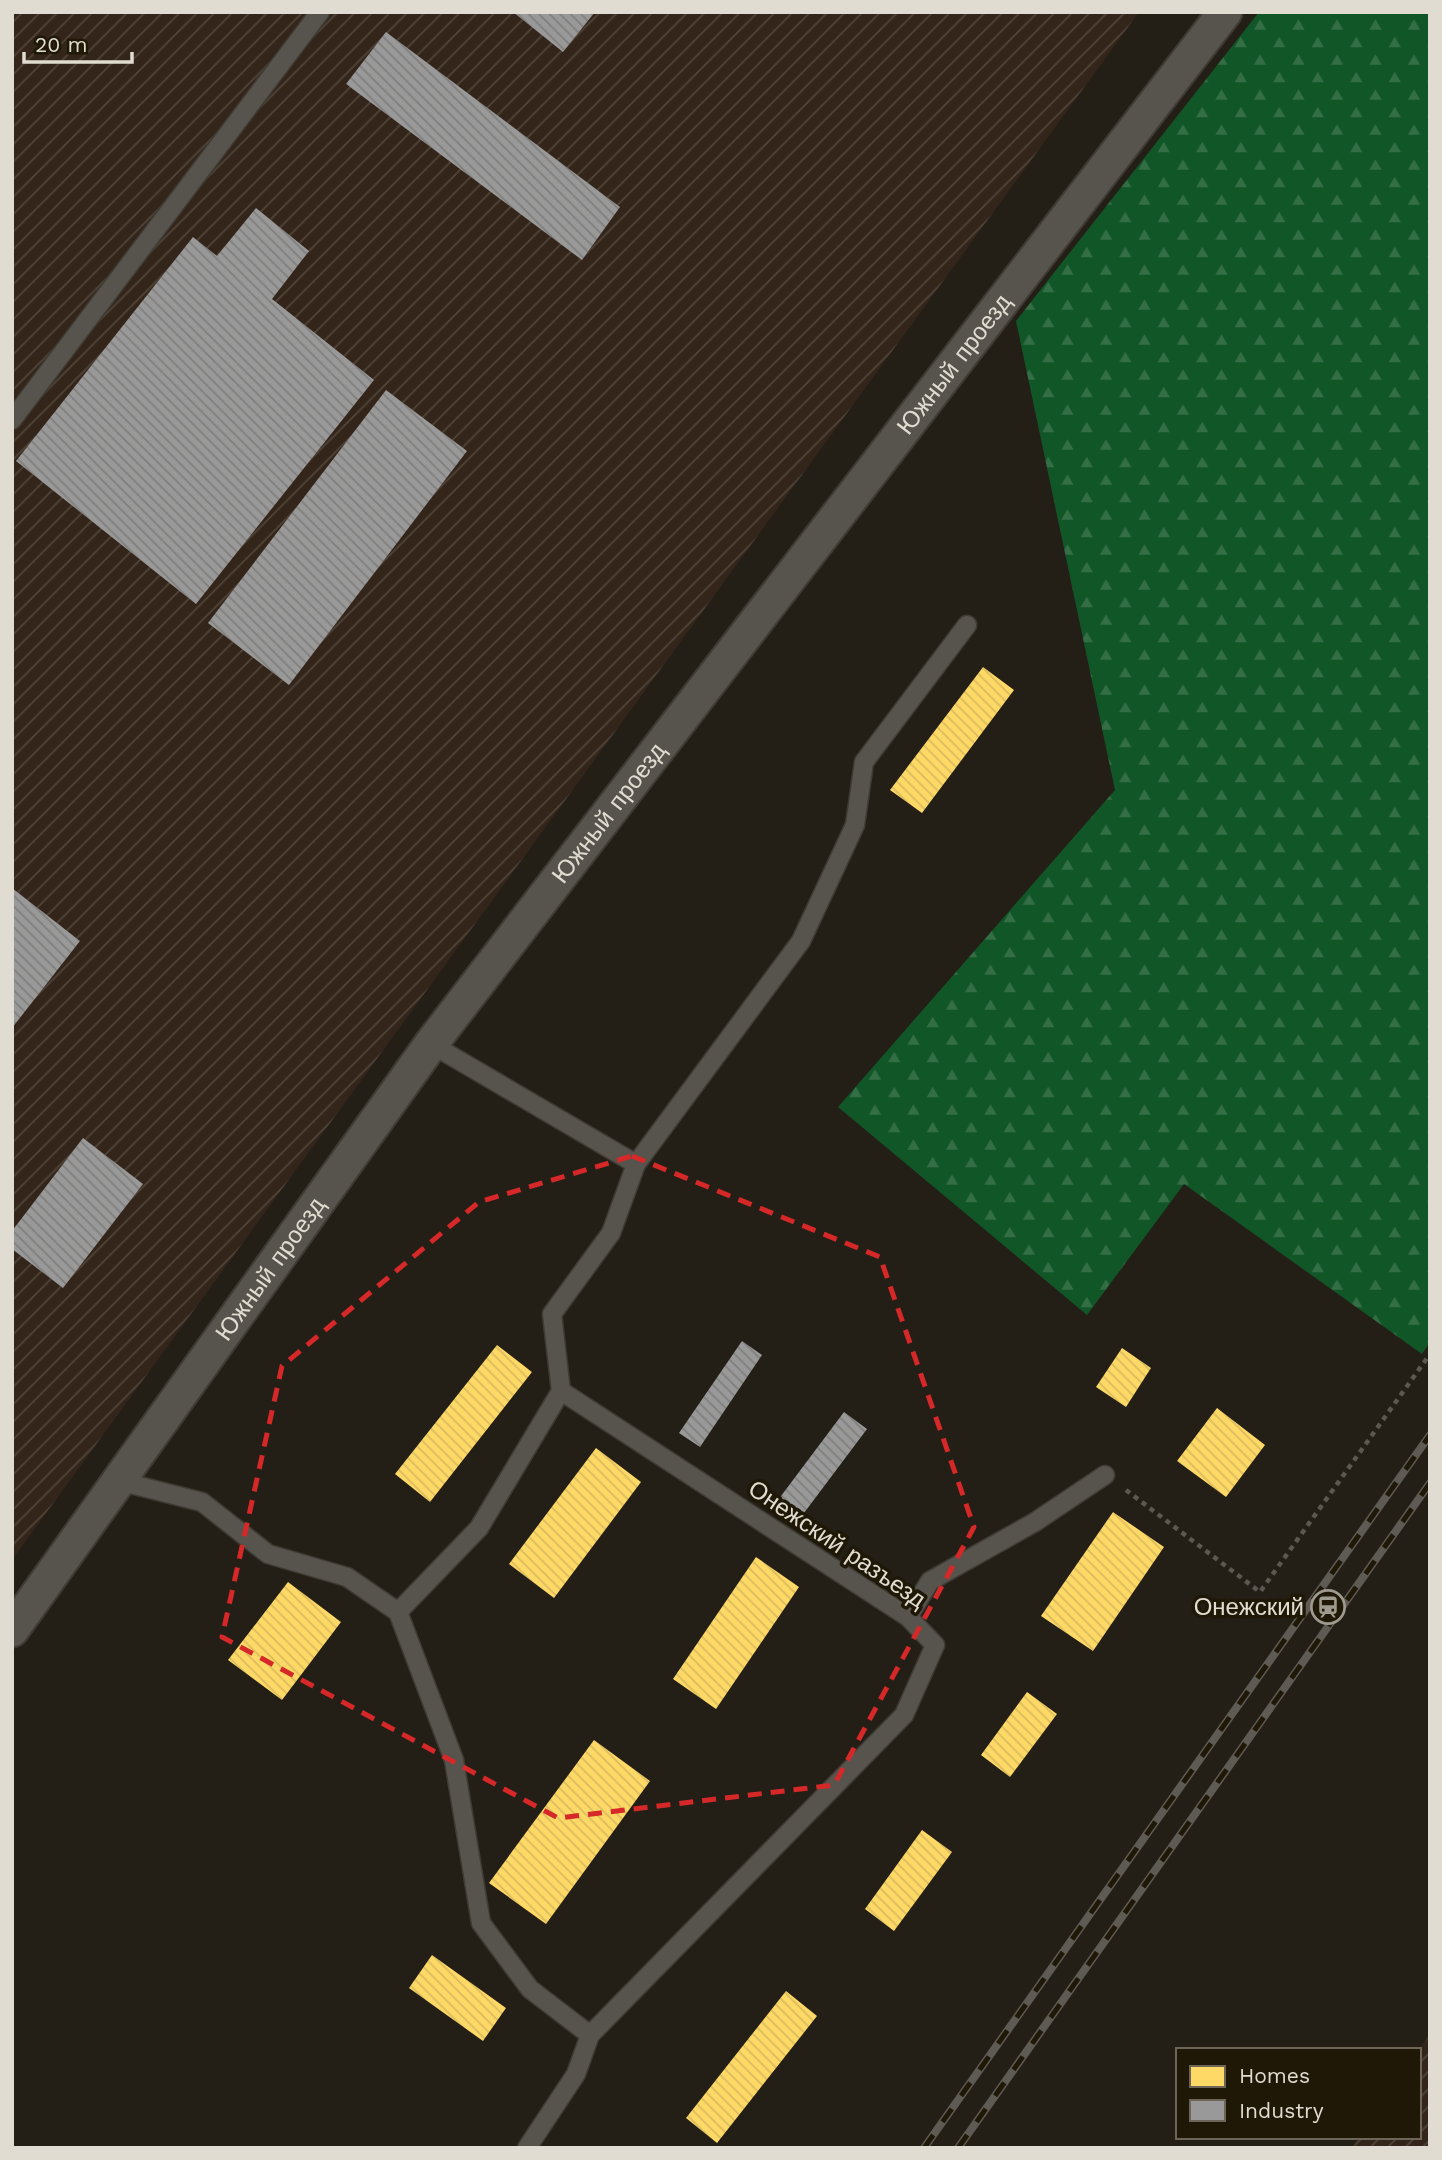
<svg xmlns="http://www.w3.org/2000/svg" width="1442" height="2160" font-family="'Work Sans',sans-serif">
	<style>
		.industrial { fill: url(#industrial-furrows) }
		.forest { fill: url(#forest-firs) }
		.homes { fill: url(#homes-back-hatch) }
		.industry { fill: url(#industry-back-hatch) }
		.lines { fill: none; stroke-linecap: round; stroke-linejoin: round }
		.lane-casing { stroke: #3f3b34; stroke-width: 21 }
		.street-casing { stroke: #3f3b34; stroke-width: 37 }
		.path { stroke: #5b5852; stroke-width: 4.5; stroke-dasharray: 5 5; stroke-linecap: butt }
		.lane { stroke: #57544d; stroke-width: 18 }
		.street { stroke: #57544d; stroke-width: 33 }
		.rail-casing { stroke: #5e5a54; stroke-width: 8 }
		.rail { stroke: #1f1807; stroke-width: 5; stroke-dasharray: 16; stroke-linecap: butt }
		.marked { fill: none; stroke: #d62828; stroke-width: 5; stroke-dasharray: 14 9; stroke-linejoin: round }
		.labels { text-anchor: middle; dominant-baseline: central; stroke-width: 7; stroke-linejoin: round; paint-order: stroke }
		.street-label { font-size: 24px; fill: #e1dcd1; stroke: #1f1807 }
		.poi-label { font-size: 24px; fill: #e1dcd1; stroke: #1f1807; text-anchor: end }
	</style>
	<defs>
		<pattern id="industrial-furrows" width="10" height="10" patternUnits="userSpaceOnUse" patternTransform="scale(1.75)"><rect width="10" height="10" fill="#332519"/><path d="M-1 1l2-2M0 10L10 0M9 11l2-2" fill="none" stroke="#504439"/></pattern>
		<pattern id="forest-firs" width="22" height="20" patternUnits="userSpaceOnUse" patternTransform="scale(1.75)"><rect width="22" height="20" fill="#115627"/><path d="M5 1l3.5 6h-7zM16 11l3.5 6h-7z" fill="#336e45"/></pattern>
		<pattern id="homes-back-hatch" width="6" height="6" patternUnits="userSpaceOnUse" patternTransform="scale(1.75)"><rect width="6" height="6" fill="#ffd966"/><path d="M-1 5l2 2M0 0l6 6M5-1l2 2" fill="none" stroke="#dabb5e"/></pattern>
		<pattern id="industry-back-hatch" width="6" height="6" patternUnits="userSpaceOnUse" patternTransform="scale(1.75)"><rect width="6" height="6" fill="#999"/><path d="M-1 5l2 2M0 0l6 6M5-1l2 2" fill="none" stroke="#807f7e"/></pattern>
	</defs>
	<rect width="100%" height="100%" fill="#231f16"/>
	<g class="industrial">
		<path d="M12,12H1139L12,1560Z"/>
		<path d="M1430,2034V2148H1352L1359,2137H1419V2050Z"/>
	</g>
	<path class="forest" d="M1259,12H1430V1342L1422,1354L1184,1184L1087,1315L838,1107L1115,790L1016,321Z"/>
	<g class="homes">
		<path d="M983,667L1014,690L922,813L890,790Z"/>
		<path d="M497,1345L532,1372L430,1502L395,1474Z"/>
		<path d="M1122,1348L1151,1368L1126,1407L1096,1387Z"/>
		<path d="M1217,1408L1265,1445L1226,1497L1177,1461Z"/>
		<path d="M596,1448L641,1482L554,1598L509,1564Z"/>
		<path d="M1113,1512L1164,1547L1093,1651L1041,1616Z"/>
		<path d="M756,1557L799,1587L716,1709L673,1679Z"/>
		<path d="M288,1582L341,1622L282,1700L228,1660Z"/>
		<path d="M1027,1692L1057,1714L1010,1777L981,1755Z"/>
		<path d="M594,1740L650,1781L546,1924L489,1883Z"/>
		<path d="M922,1830L952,1852L894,1931L865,1909Z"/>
		<path d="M432,1955L506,2008L483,2041L409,1988Z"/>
		<path d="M786,1991L817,2016L717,2143L686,2118Z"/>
	</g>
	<g class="industry">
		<path d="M513,12H595L563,52Z"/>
		<path d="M386,32L620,207L582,260L346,84Z"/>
		<path d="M256,208L309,251L272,299L374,380L196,604L16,461L193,237L217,256Z"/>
		<path d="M386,390L467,451L289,685L208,623Z"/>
		<path d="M12,888L80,941L12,1028Z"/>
		<path d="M83,1138L143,1184L63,1288L12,1249V1231Z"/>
		<path d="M742,1341L762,1355L700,1447L679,1433Z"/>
		<path d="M844,1412L867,1429L798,1521L775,1504Z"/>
	</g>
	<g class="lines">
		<g class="lane-casing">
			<g id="lane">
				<path d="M12,420L320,12"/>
				<path d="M431,1044L636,1164"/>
				<path d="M119,1481L202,1502L268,1554L347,1577L398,1612L454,1760L481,1923L530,1989L590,2035L904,1715L935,1645L908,1617L561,1391L552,1314L611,1233L636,1164L801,941L855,825L864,762L967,625"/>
				<path d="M398,1612L479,1528L561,1391"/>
				<path d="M908,1617L930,1581L1035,1522L1105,1475"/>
				<path d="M527,2148L576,2074L590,2035"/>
			</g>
		</g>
		<g class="street-casing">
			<g id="street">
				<path id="s1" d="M12,1630L431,1044L1225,12"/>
			</g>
		</g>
		<path class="path" d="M1126,1490L1260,1592L1430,1354"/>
		<use href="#lane" class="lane"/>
		<use href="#street" class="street"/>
		<g class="rail-casing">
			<g id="rail">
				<path d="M924,2148L1430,1435"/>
				<path d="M958,2148L1430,1483"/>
			</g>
		</g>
		<use href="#rail" class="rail"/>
	</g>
	<path class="marked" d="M632,1156L880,1257L974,1527L834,1785L558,1818L222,1637L282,1366L479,1202Z"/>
	<defs>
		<g id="station-ring" transform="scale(1.75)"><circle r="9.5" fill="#1f1807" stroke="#9e9a90" stroke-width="1.5"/><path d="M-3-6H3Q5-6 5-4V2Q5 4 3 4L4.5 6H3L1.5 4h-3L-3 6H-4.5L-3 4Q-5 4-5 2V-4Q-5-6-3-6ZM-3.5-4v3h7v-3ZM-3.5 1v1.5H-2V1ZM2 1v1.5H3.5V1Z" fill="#9e9a90"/></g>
	</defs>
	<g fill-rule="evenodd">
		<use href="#station-ring" x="1328" y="1607"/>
	</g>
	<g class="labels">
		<g class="street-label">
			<text stroke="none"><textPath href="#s1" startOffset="1578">Южный проезд</textPath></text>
			<text stroke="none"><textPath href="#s1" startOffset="1012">Южный проезд</textPath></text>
			<text stroke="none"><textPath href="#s1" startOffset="444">Южный проезд</textPath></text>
			<text transform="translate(837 1544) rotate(34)">Онежский разъезд</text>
		</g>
		<g class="poi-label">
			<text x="1304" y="1607">Онежский</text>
		</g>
	</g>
	<rect width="1442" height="2160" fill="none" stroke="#e1dcd1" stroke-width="28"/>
	<rect x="1176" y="2048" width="245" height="91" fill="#1f1807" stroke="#6d6658" stroke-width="2"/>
	<rect x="1190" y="2066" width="35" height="21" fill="#ffd966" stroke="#6d6658" stroke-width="2"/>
	<text x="1239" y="2083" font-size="21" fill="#e1dcd1">Homes</text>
	<rect x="1190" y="2100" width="35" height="21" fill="#999999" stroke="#6d6658" stroke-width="2"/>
	<text x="1239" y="2118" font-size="21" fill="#e1dcd1">Industry</text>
	<path d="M24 52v10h108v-10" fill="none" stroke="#e1dcd1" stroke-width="3.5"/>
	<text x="35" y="52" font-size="21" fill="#e1dcd1" stroke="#1f1807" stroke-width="5" paint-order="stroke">20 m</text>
</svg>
